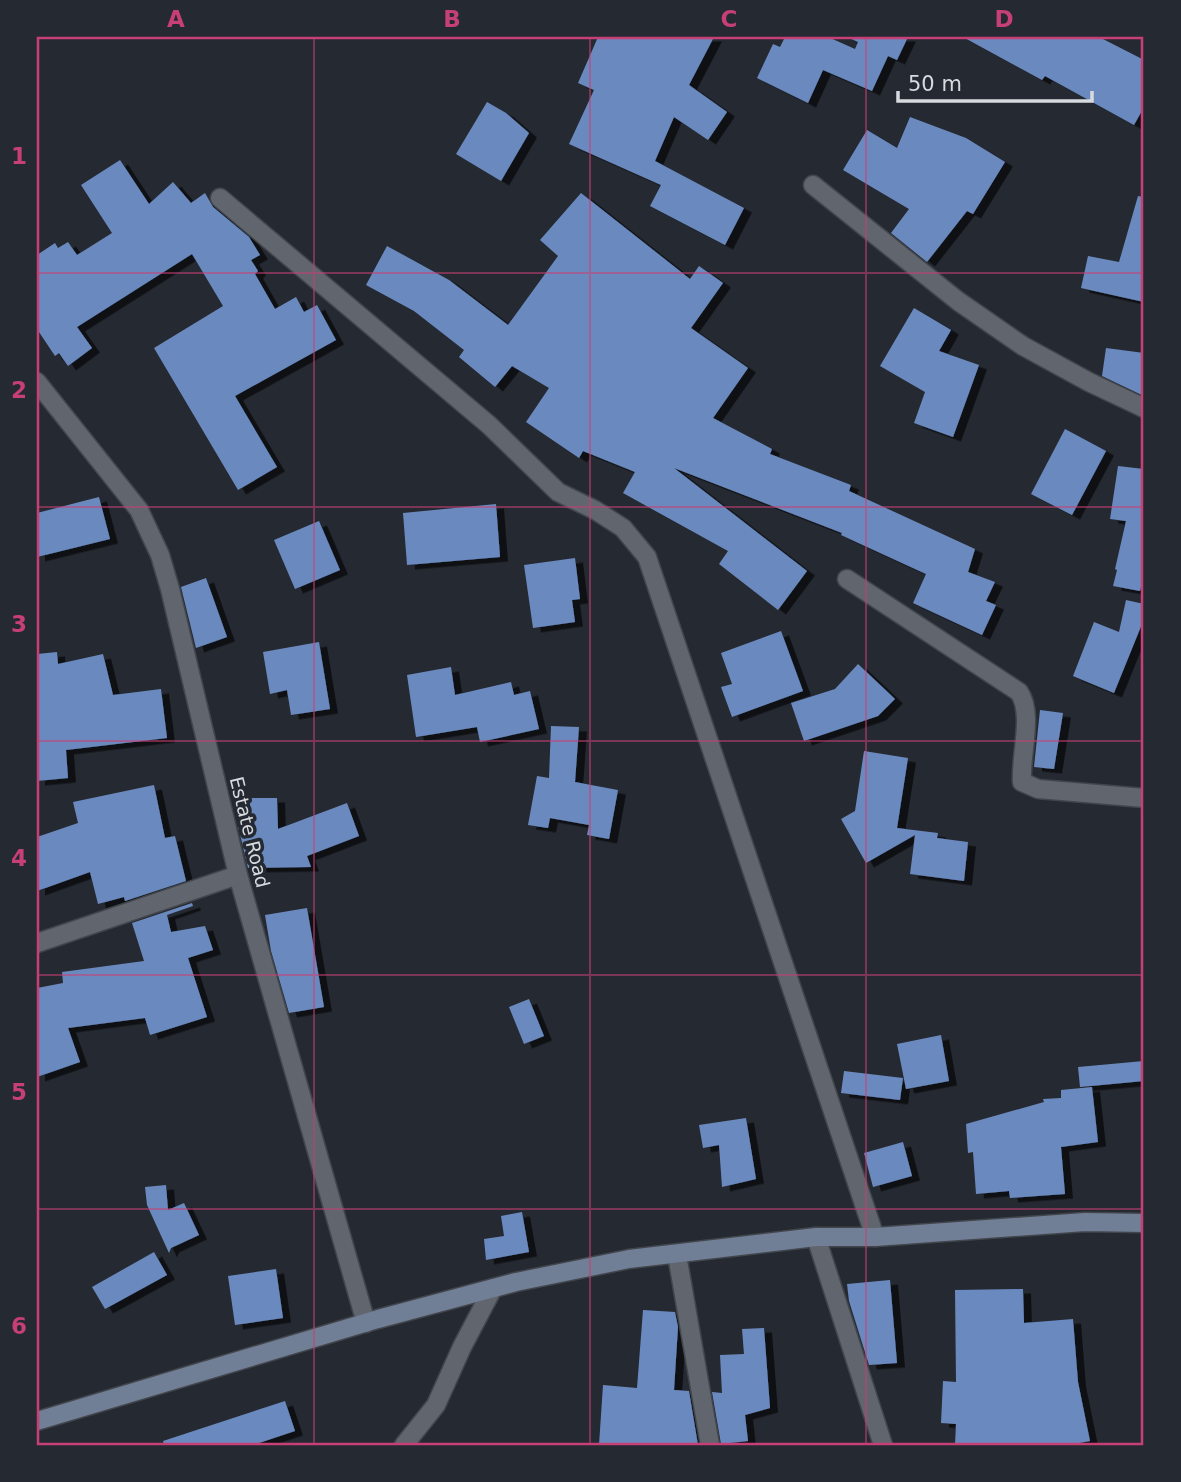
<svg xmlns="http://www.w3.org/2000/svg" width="1181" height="1482" font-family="'DejaVu Sans',sans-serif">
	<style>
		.building { fill: #6b8abf; filter: url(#shadow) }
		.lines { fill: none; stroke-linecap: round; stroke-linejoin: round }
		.street-casing { stroke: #42464c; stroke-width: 21 }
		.secondary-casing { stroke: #42464c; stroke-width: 21 }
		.street { stroke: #60656e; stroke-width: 18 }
		.secondary { stroke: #707e96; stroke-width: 18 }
		.grid { fill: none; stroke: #c63f75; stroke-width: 2; stroke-opacity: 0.55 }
		.labels { text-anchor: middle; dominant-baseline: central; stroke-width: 7; stroke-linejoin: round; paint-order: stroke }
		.street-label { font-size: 19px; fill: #d7dadf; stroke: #252931 }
		.neatline { fill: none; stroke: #c63f75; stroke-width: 2.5 }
		.grid-label { font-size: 23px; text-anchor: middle; font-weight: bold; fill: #c63f75 }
	</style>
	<defs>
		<filter id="shadow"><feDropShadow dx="8" dy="4.5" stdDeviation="0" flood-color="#0009"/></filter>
	</defs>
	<rect width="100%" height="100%" fill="#252931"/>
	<g class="building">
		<path d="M598,37H714L689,85L727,112L708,140L674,117L655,161L744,208L725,245L650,206L661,185L569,144L594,90L578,83Z"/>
		<path d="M785,37H828L855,49L858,42L847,37H908L897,60L888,56L872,91L823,70L808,103L757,78L773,44L780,47Z"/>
		<path d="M963,37H1099L1144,60V107L1134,125L1045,76L1042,80Z"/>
		<path d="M487,102L506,113L529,133L501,181L456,154Z"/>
		<path d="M910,117L966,138L1005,162L973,214L967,211L927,262L891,233L909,209L843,170L867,130L897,148Z"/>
		<path d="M120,160L149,204L173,182L191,203L205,193L213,207L249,237L260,255L251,260L258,271L255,274L275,309L296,297L304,312L317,305L336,340L235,396L277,467L238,490L154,348L223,306L192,254L77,327L92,348L68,366L59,353L55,356L37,329V255L55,243L58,248L68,242L77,255L112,233L81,185Z"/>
		<path d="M581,193L690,279L699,266L723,283L691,328L748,368L713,418L772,449L770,454L851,485L849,491L975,549L968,572L995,582L986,601L996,605L982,635L913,603L926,574L841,535L842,533L674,468L807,571L778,610L719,564L728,551L623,493L635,472L583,451L579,458L526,422L549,388L512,366L495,387L459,357L464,350L414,311L366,285L387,246L449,280L508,325L558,256L540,240Z"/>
		<path d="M1138,196L1144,197V302L1081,288L1088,256L1119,262Z"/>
		<path d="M914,308L951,330L939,351L979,365L953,437L914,423L925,392L880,366Z"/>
		<path d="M1106,348L1144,353V396L1102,376Z"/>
		<path d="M1065,429L1106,451L1072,515L1031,494Z"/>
		<path d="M1118,466L1144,469V575L1140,591L1113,586L1117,570L1115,569L1126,521L1110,519Z"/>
		<path d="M99,497L110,539L37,557V513Z"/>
		<path d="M496,504L500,557L407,565L403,513Z"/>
		<path d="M319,521L340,570L295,589L274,540Z"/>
		<path d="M575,558L580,599L572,600L575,622L533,628L524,565Z"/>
		<path d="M206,578L227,637L196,648L181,587Z"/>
		<path d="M1126,600L1144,604V619L1114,693L1073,676L1094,622L1119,632Z"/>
		<path d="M781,631L803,691L732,717L721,687L732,684L721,653Z"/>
		<path d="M319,642L330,709L291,715L287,690L270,694L263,652Z"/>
		<path d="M57,652L58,664L103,654L113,695L161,689L167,738L66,750L68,778L37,781V654Z"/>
		<path d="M858,664L895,699L878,716L804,741L791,703L835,689Z"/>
		<path d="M451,667L455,695L511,682L514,695L530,691L539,729L480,742L477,727L416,737L407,675Z"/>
		<path d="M1040,710L1063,713L1054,769L1034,767Z"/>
		<path d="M551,726L579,727L575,782L618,790L609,839L587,835L589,825L550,818L548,828L528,825L537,776L549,778Z"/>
		<path d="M864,751L908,758L897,828L938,833L937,838L968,842L964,881L910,874L915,835L866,863L841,819L855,811Z"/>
		<path d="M154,785L165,838L175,836L186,881L125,901L124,897L98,904L90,872L37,891V837L78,823L73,802Z"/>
		<path d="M238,798H277L278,829L347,803L359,836L307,856L311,867L248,868L238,826Z"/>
		<path d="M192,903L193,906L167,915L171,932L205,926L213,950L188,958L207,1017L150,1035L145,1018L68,1028L80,1062L37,1077V988L63,983L62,972L144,961L132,923Z"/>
		<path d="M307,908L324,1007L289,1013L271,951L265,915Z"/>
		<path d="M529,999L544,1036L524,1044L509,1007Z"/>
		<path d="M941,1035L949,1081L906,1089L897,1044Z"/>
		<path d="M1144,1061V1081L1080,1087L1078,1067Z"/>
		<path d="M844,1071L903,1078L900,1100L841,1093Z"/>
		<path d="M1092,1087L1098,1142L1061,1147L1065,1194L1010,1198L1009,1191L976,1194L973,1152L968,1153L966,1124L1044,1102L1043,1099L1061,1098V1090Z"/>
		<path d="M746,1118L756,1179L722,1187L719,1145L703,1148L699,1125Z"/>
		<path d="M903,1142L912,1176L873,1187L864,1153Z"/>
		<path d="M166,1185L168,1210L184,1203L199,1235L171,1248L169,1253L147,1205L145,1187Z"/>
		<path d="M522,1212L529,1252L486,1260L484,1239L504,1236L501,1216Z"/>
		<path d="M154,1252L167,1275L105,1309L92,1287Z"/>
		<path d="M276,1269L283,1318L235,1325L228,1276Z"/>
		<path d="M890,1280L897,1363L869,1365L849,1301L847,1284Z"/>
		<path d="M1023,1289L1024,1323L1073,1319L1078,1382L1090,1441L1068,1445H955L956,1424L941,1423L943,1381L956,1382L955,1290Z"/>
		<path d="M643,1310L675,1312L678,1327L674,1390L689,1391L698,1445H599L603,1385L637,1388Z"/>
		<path d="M764,1328L770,1408L745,1415L748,1441L721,1444L712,1392L722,1393L720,1355L744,1354L742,1329Z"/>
		<path d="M285,1401L295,1431L253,1445H164L163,1441Z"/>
	</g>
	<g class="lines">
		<g class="street-casing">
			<g id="street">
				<path d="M813,185L958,301L1023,346L1089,382L1144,408"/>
				<path d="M220,198L489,425L558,492L595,510L623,528L647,557L875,1237"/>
				<path d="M37,382L139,510L160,555L170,589L238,875L366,1323"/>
				<path d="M847,579L1019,692C1034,714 1020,755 1022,782L1038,789L1144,798"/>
				<path d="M37,943L238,875"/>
				<path d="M816,1237L883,1445"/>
				<path d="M677,1255L710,1445"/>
				<path d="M404,1445L436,1405L462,1347L493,1288"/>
			</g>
		</g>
		<g class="secondary-casing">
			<path id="secondary" d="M37,1421L378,1319L516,1282L629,1259L816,1237H875L1085,1222L1144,1223"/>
		</g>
		<use href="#street" class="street"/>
		<use href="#secondary" class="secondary"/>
	</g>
	<path class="grid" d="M314,37V1445M590,37V1445M866,37V1445M37,273H1144M37,507H1144M37,741H1144M37,975H1144M37,1209H1144"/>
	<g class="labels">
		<g class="street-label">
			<text transform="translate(250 832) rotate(76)">Estate Road</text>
		</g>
	</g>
	<rect width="1181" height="1482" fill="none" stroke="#252931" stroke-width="77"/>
	<path d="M898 91v10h194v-10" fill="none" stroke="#d7dadf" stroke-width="3.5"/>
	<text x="908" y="91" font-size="21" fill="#d7dadf" stroke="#252931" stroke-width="5" paint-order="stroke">50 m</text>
	<rect x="38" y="38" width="1104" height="1406" class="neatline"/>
	<g class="grid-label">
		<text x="176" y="27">A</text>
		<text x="452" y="27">B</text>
		<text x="729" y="27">C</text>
		<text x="1004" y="27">D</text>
		<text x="19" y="164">1</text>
		<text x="19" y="398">2</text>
		<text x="19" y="632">3</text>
		<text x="19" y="866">4</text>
		<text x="19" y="1100">5</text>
		<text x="19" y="1334">6</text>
	</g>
</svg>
